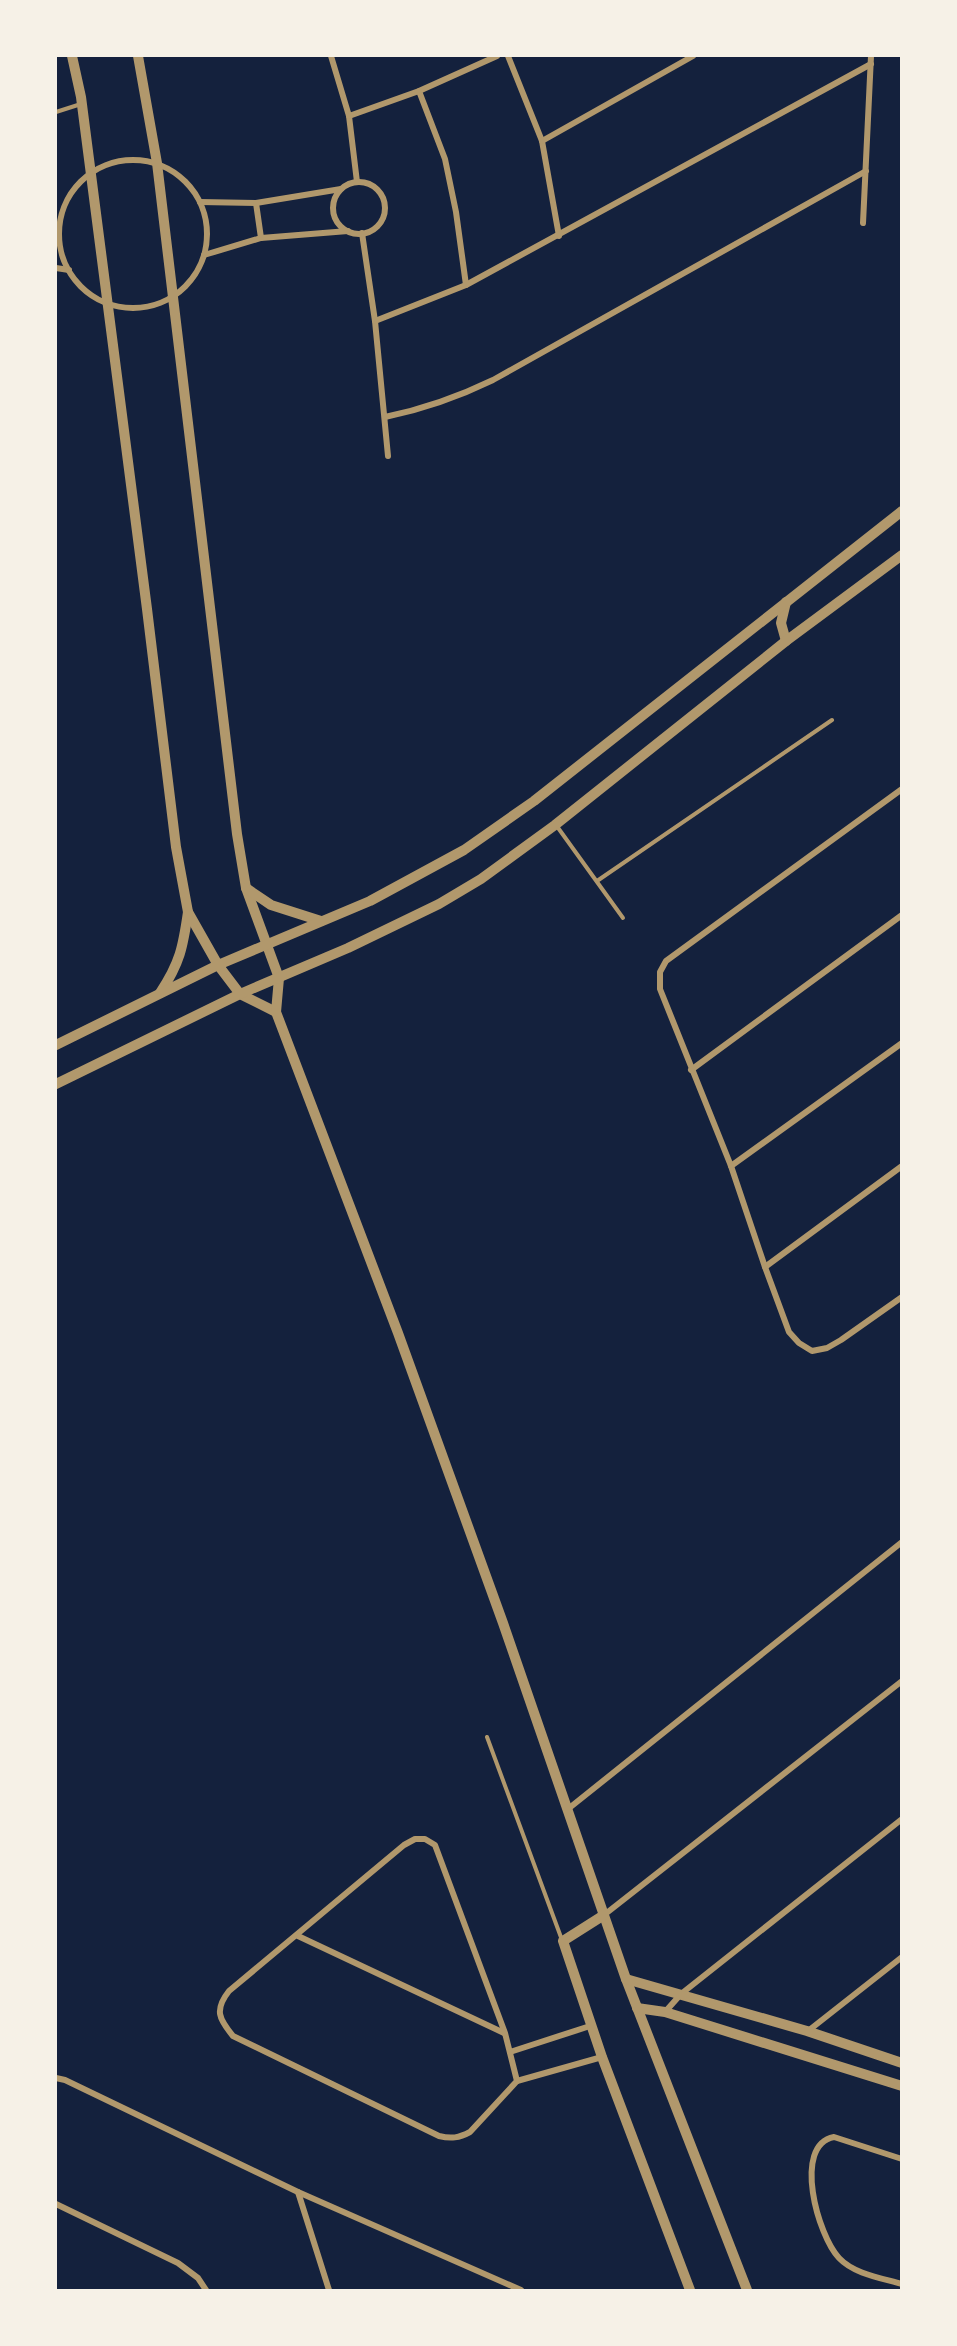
<svg xmlns="http://www.w3.org/2000/svg" width="957" height="2346" font-family="Signika,sans-serif">
	<style>
		.lines { fill: none; stroke-linecap: round; stroke-linejoin: round }
		.service { stroke: #b1986c; stroke-width: 4 }
		.minor { stroke: #b1986c; stroke-width: 6 }
		.tertiary { stroke: #b1986c; stroke-width: 10 }
	</style>
	<rect width="100%" height="100%" fill="#14213d"/>
	<g class="lines">
		<g class="service">
			<path d="M56,112L81,104"/>
			<path d="M556,825L623,918"/>
			<path d="M597,881L832,720"/>
			<path d="M487,1737L562,1940"/>
		</g>
		<g class="minor">
			<path d="M331,56L349,116L357,182"/>
			<path d="M508,56L542,141L559,236"/>
			<path d="M419,91L445,159L456,212L466,285"/>
			<path d="M349,116L419,91L497,56"/>
			<path d="M542,141L693,56"/>
			<circle cx="133" cy="234" r="74"/>
			<circle cx="359" cy="208" r="26"/>
			<path d="M200,202L256,203L341,189"/>
			<path d="M256,203L261,238"/>
			<path d="M863,223L871,56"/>
			<path d="M362,233L375,321L388,456"/>
			<path d="M204,255L261,238L348,231"/>
			<path d="M56,268L69,270"/>
			<path d="M375,321L466,285L871,64"/>
			<path d="M385,417C424,409 458,397 493,380L866,171"/>
			<path d="M902,789L666,961L660,972V989L731,1166L765,1267L789,1332L799,1343L812,1351L827,1348L841,1340L902,1297"/>
			<path d="M691,1070L902,915"/>
			<path d="M731,1166L902,1043"/>
			<path d="M765,1267L902,1166"/>
			<path d="M568,1809L902,1542"/>
			<path d="M415,1839H425L435,1845L505,2033L517,2081L470,2132C459,2138 451,2139 439,2136L233,2036C219,2019 214,2010 229,1991L404,1845Z"/>
			<path d="M604,1915L902,1681"/>
			<path d="M298,1936L504,2033"/>
			<path d="M665,2012L681,1994L902,1819"/>
			<path d="M808,2031L902,1957"/>
			<path d="M510,2052L590,2026"/>
			<path d="M56,2078L65,2080L298,2192L521,2290"/>
			<path d="M517,2081L602,2057"/>
			<path d="M902,2159L834,2137C792,2145 818,2236 839,2258C854,2274 881,2278 902,2284"/>
			<path d="M298,2192L329,2290"/>
			<path d="M56,2204L178,2263L198,2278L206,2290"/>
		</g>
		<g class="tertiary">
			<path d="M72,56L81,97L147,609L176,847L188,912L218,965L240,994L276,1012"/>
			<path d="M138,56L157,163L237,834L246,888L279,978L276,1012L398,1333L503,1623L626,1979L747,2290"/>
			<path d="M786,641L781,623L786,602"/>
			<path d="M246,888L271,905L321,921"/>
			<path d="M160,993C180,963 183,947 188,912"/>
			<path d="M56,1045L218,965L370,901L464,850L534,801L902,511"/>
			<path d="M56,1084L240,994L348,948L439,904L481,879L555,825L786,641L902,555"/>
			<path d="M604,1915L563,1941L602,2057L690,2290"/>
			<path d="M626,1979L807,2031L902,2063"/>
			<path d="M637,2008L665,2012L902,2086"/>
		</g>
	</g>
	<rect width="957" height="2346" fill="none" stroke="#f6f1e7" stroke-width="114"/>
</svg>
